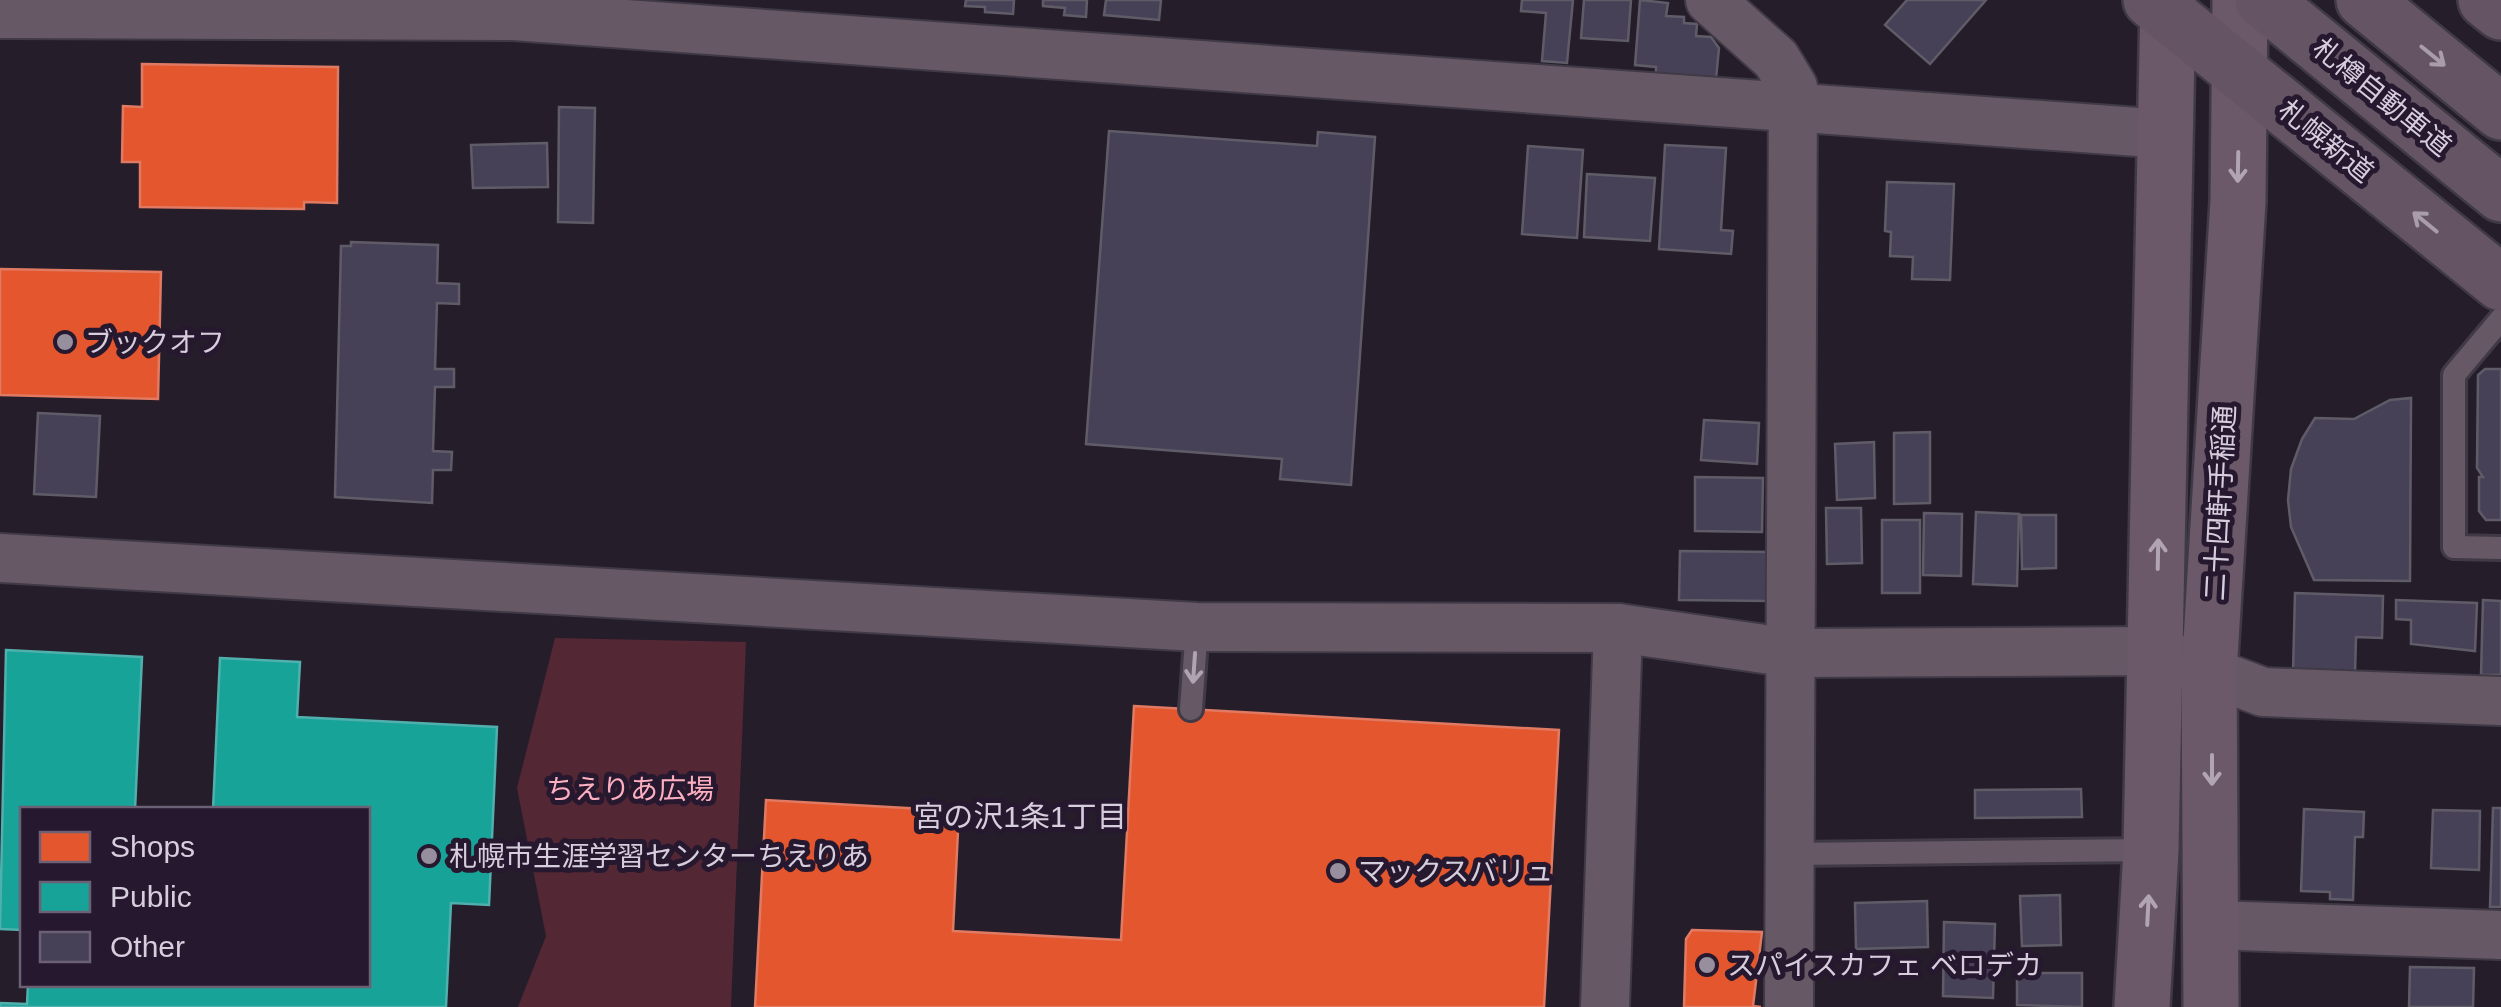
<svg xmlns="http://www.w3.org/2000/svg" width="2501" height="1007" font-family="Arial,'Noto Sans JP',sans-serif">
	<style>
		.green { fill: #542734 }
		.shops { fill: #e4572e; stroke: #e07a62; stroke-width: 2.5 }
		.public { fill: #17a398; stroke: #50b0ad; stroke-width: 2.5 }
		.building { fill: #464157; stroke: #5f5c68; stroke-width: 2.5 }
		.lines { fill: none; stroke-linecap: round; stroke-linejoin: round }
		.lane-casing { stroke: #403a46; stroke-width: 28 }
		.street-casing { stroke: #403a46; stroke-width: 52 }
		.secondary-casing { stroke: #403a46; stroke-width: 60 }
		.highway-casing { stroke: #403a46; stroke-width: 60 }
		.lane { stroke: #675865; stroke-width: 22 }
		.street { stroke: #675865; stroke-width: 48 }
		.secondary { stroke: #6b5969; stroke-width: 55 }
		.highway { stroke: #655564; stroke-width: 55 }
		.oneway { stroke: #a99dad }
		.oneway2 { stroke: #b1a4b4 }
		.oneway3 { stroke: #afa4b3 }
		.poi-dot { fill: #988f9e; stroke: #26182f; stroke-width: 4 }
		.labels { text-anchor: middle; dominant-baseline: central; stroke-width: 10; stroke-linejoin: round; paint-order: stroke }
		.street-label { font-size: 28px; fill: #d6cddd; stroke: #26182f }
		.poi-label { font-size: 28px; fill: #d6cddd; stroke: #26182f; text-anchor: start }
		.park-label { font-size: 28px; fill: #fdafc0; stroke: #26182f }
		.neighbourhood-label { font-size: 30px; fill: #d6cddd; stroke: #26182f }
	</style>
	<rect width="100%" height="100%" fill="#251d2a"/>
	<path class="green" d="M555,638L746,642L731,1007H518L546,936L517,788Z"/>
	<g class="shops">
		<path d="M142,64L338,67L337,203L304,202V209L140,207V162H122L123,106L142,107Z"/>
		<path d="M0,269L161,272L158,399L0,395Z"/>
		<path d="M1134,706L1559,730L1544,1007H755L766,800L959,811L953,931L1121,940Z"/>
		<path d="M1692,930L1762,932L1753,1006L1761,1007H1684L1686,939Z"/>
	</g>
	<g class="public">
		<path d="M6,650L142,657L135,810H22V930L0,929Z"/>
		<path d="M220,658L300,662L297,717L497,727L489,905L451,903L446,1007H0V1003L27,1004L28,984H368V810H213Z"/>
	</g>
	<g class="building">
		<path d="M966,0H1014L1013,14L985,12V7L965,6Z"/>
		<path d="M1043,0H1087L1086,17L1064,15L1065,8L1043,6Z"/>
		<path d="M1106,0H1161L1159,20L1104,15Z"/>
		<path d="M1522,0H1573L1567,63L1542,61L1546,13L1521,11Z"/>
		<path d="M1584,0H1631L1628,41L1581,38Z"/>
		<path d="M1640,0L1668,3L1666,16L1684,17V23L1697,24L1696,36L1711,37L1719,48L1716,79L1656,74V67L1635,65Z"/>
		<path d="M1907,0H1986L1930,64L1885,25Z"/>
		<path d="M559,107L595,108L593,223L558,222Z"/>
		<path d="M1109,131L1317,146L1318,132L1375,137L1351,485L1280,479L1282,459L1086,444Z"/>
		<path d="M547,143L548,187L473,188L471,145Z"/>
		<path d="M1665,145L1726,148L1721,230L1733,231L1731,254L1659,249Z"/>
		<path d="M1528,146L1583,150L1577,238L1522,234Z"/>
		<path d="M1587,174L1655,178L1650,241L1584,237Z"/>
		<path d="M1887,182L1954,184L1950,280L1912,279L1913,257L1890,256L1891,232L1885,231Z"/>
		<path d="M351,242L438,245L437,283L459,284V304L437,303L435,369H454V387H435L433,451L452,452L451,470H433L432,503L335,497L341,246H351Z"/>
		<path d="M2485,369H2501V520H2486L2479,511V477H2483L2477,468L2478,375Z"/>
		<path d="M2411,398L2410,581L2314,580L2291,527L2288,500L2291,469L2302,439L2315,418L2354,419L2390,400Z"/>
		<path d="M38,413L100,416L96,497L34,494Z"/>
		<path d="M1704,420L1759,423L1757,464L1701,460Z"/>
		<path d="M1930,432V503L1894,504V433Z"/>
		<path d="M1874,442L1875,498L1837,500L1835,444Z"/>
		<path d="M1695,477L1763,478L1762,532L1695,531Z"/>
		<path d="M1826,508H1861L1862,563L1827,564Z"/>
		<path d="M1976,512L2019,514L2017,586L1973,584Z"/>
		<path d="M1924,513L1962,514L1961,576L1923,575Z"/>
		<path d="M2021,515H2056V568L2022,569Z"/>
		<rect x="1882" y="520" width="38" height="73"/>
		<path d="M1680,551L1771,552L1770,601L1679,600Z"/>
		<path d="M2295,593L2383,596L2382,638L2356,637L2355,674L2293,672Z"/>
		<path d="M2396,600L2477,603L2475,651L2411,644V620L2396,619Z"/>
		<path d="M2483,600L2501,601V675H2481Z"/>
		<path d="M2081,789L2082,817L1975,818V790Z"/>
		<path d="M2493,808H2501V907H2490Z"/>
		<path d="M2304,809L2364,812L2363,837H2355L2353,900L2330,899V892L2301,891Z"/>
		<path d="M2433,810L2480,811L2479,870L2431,868Z"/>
		<path d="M2060,895L2061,945L2022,946L2020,896Z"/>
		<path d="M1927,901L1928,947L1856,949L1855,903Z"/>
		<path d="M1944,922L1995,924L1993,998L1943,996Z"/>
		<path d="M2410,967L2474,968L2473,1007H2409Z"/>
		<path d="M2017,973H2082V1007L2017,1005Z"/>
	</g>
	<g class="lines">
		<g class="lane-casing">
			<g id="lane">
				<path d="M2501,319L2454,375V547L2501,548"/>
				<path d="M1191,709L1197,627"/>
				<path d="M1791,854L2151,850"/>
			</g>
		</g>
		<g class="street-casing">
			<g id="street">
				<path d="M1710,0L1776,59L1793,87L1789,1007"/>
				<path d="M0,14L514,16L2166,134"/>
				<path d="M0,558L1197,627L1618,628L1793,653L2155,651L2263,692L2501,701"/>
				<path d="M2212,925L2501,935"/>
				<path d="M1605,1007L1618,628"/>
			</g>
		</g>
		<g class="secondary-casing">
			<g id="secondary">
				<path d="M2142,1007L2151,850L2168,0"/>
				<path d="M2211,1007L2209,673L2238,201L2240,0"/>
			</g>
		</g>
		<g class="highway-casing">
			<g id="highway">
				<path d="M2151,0L2501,283"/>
				<path d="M2263,0L2501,194"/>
				<path d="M2364,0L2501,112"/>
				<path d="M2486,0L2501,12"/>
			</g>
		</g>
		<use href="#lane" class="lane"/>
		<use href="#street" class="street"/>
		<use href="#secondary" class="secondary"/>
		<use href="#highway" class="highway"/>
	</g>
	<defs><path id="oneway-shaft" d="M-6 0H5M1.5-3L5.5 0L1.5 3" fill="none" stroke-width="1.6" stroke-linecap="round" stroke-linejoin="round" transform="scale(2.5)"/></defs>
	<g class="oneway">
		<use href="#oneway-shaft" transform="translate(2433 56) rotate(39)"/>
		<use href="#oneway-shaft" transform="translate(2425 222) rotate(-141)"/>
	</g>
	<g class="oneway2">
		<use href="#oneway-shaft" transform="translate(2238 167) rotate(91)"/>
		<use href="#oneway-shaft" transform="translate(2158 554) rotate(-89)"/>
		<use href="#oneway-shaft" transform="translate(2212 770) rotate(90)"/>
		<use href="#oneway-shaft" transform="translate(2148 910) rotate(-87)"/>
	</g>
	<use class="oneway3" href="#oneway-shaft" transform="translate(1194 668) rotate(94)"/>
	<g class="poi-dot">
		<circle cx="65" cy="342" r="10"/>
		<circle cx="429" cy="856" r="10"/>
		<circle cx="1338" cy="871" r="10"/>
		<circle cx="1707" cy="965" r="10"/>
	</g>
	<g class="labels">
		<g class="street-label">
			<text transform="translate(2382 97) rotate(39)">札樽自動車道</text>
			<text transform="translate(2326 141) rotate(39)">札幌新道</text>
			<text transform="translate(2220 503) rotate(-87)">二十四軒手稲通</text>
		</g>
		<g class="poi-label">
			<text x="85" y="342">ブックオフ</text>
			<text x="449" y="856">札幌市生涯学習センターちえりあ</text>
			<text x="1358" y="871">マックスバリュ</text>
			<text x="1727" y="965">スパイスカフェ ベロデカ</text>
		</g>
		<g class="park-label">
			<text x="630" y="789">ちえりあ広場</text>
		</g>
		<g class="neighbourhood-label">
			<text x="1020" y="816">宮の沢1条1丁目</text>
		</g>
	</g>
	<rect x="20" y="807" width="350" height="180" fill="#26182f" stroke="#6c6075" stroke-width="2.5"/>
	<rect x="40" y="832" width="50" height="30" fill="#e4572e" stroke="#6c6075" stroke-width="2.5"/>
	<text x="110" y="857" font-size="30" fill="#d6cddd">Shops</text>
	<rect x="40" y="882" width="50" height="30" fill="#17a398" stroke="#6c6075" stroke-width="2.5"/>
	<text x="110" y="907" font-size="30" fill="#d6cddd">Public</text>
	<rect x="40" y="932" width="50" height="30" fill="#464157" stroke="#6c6075" stroke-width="2.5"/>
	<text x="110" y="957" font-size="30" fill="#d6cddd">Other</text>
</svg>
